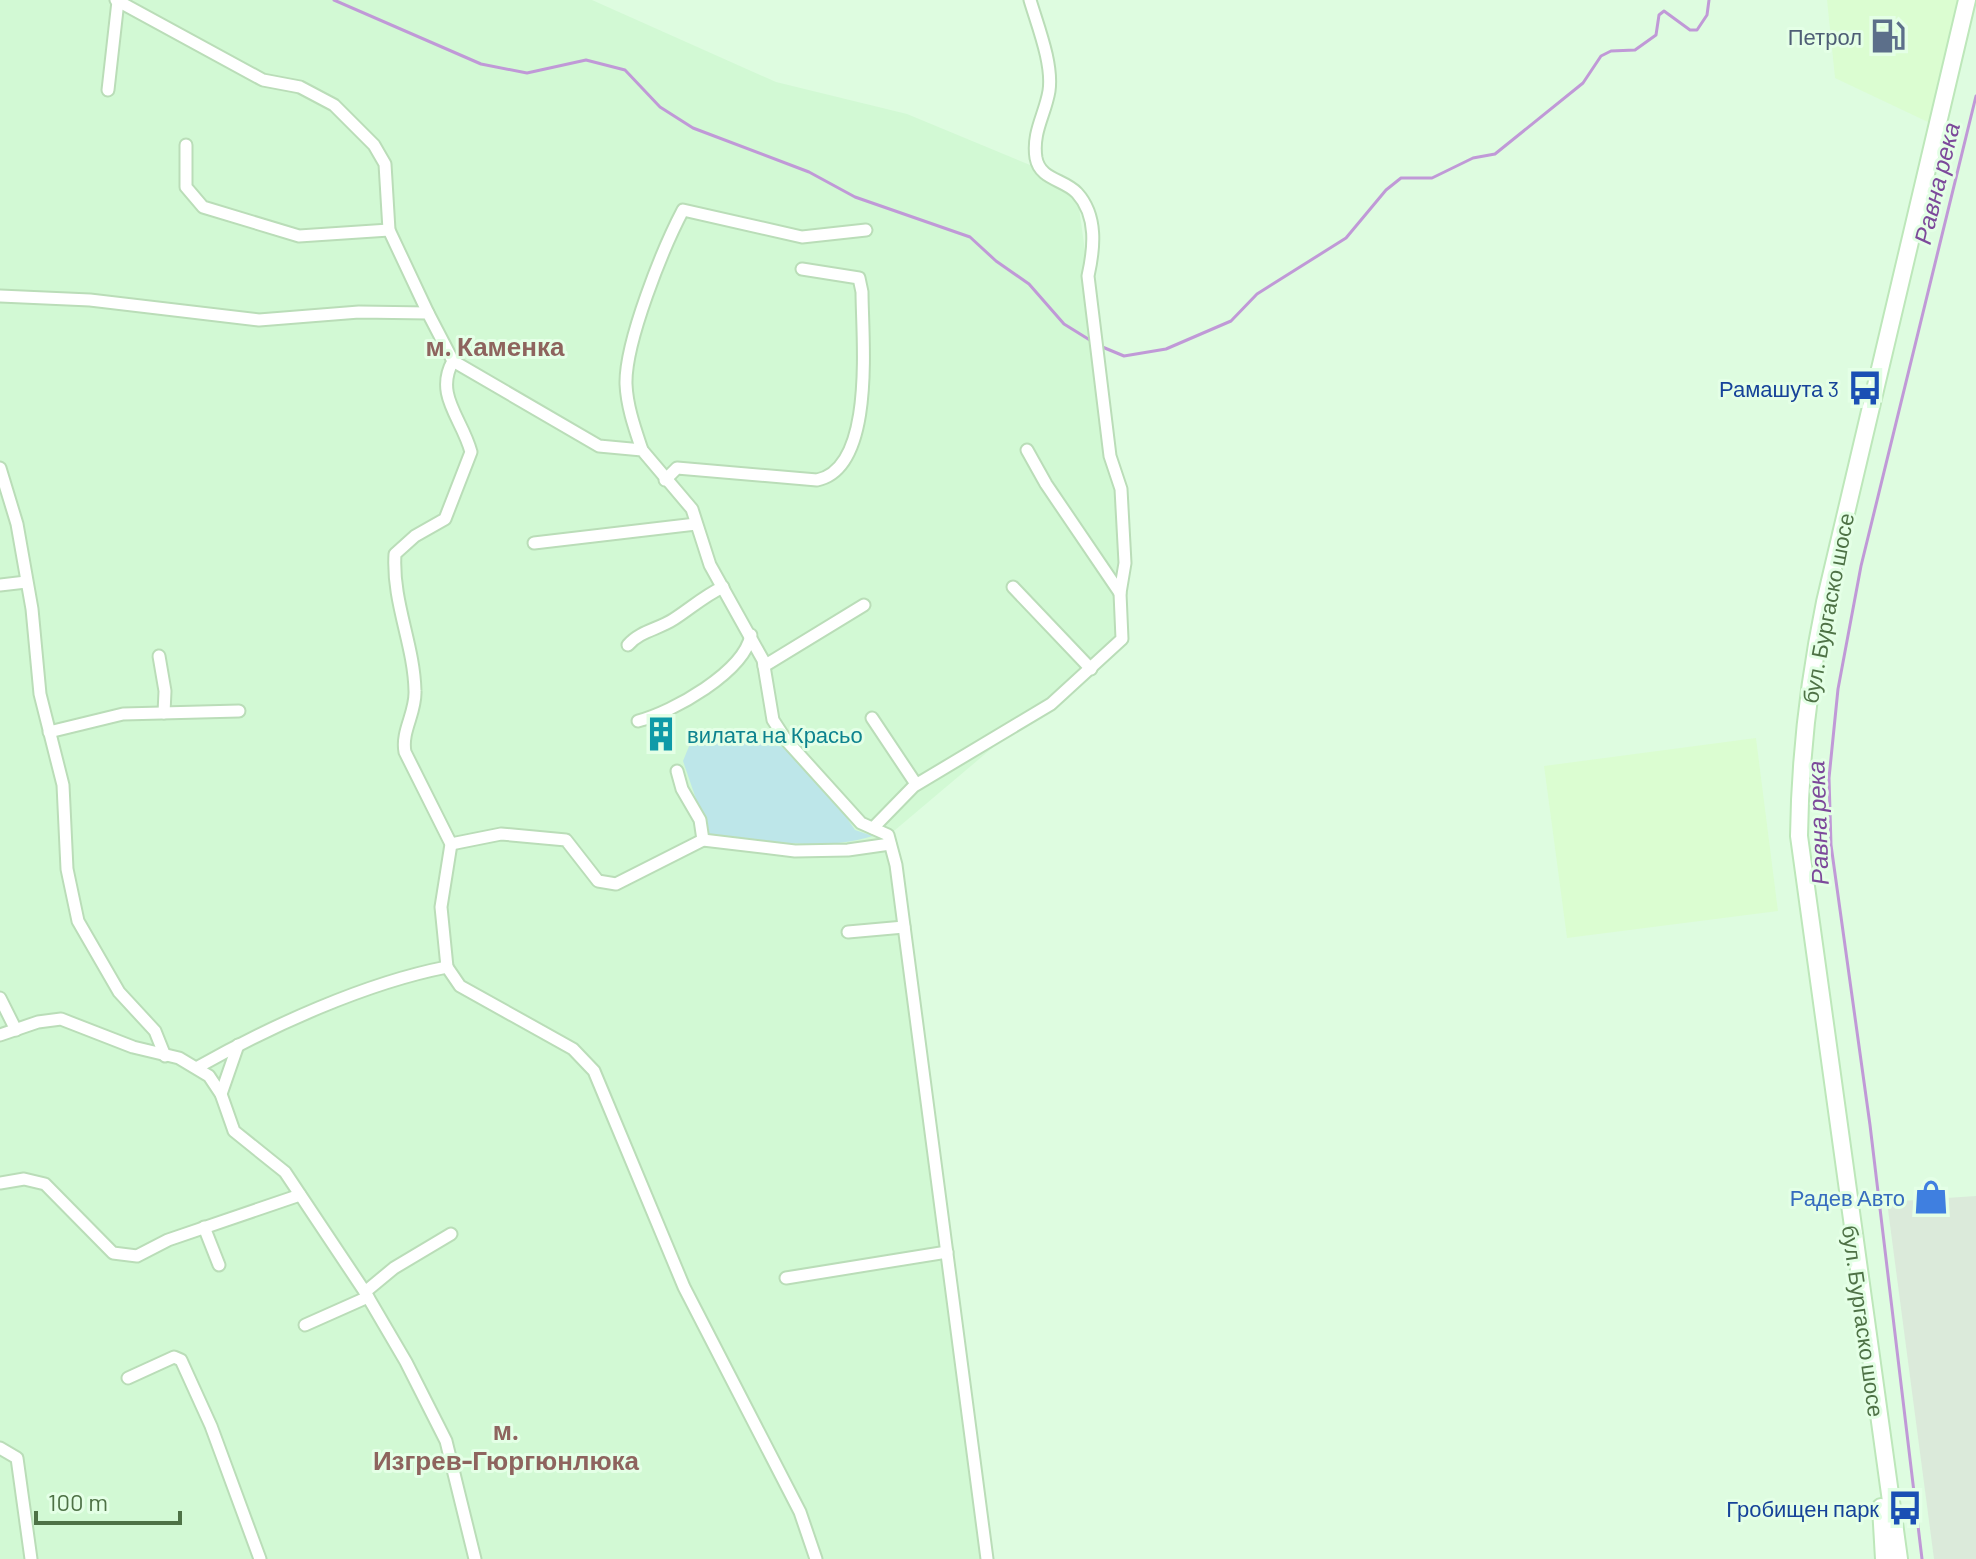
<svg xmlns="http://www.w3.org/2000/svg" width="1976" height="1559" font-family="Barlow,sans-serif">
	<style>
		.residential { fill: #d2f9d4 }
		.commercial { fill: #dbfdd1 }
		.industrial { fill: #dbeada }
		.green { fill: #bde6e9 }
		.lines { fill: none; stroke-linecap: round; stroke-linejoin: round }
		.stream { stroke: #c099d7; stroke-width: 3 }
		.minor-casing { stroke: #baddb8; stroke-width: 15 }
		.secondary-casing { stroke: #bde7ba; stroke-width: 20 }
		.minor { stroke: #fff; stroke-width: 11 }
		.secondary { stroke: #fff; stroke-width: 16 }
		.labels { text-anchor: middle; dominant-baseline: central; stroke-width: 6; stroke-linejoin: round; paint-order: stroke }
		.service-label { font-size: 22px; fill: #4e5e75; stroke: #e4ffe6; text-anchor: end }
		.transit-label { font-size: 22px; fill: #164399; stroke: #e4ffe6; text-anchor: end }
		.street-label { font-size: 22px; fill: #4e7246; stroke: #e4ffe6 }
		.culture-label { font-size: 22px; fill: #0d838f; stroke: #e4ffe6; text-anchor: start }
		.shop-label { font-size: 22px; fill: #366cbe; stroke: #e4ffe6; text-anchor: end }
		.water-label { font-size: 24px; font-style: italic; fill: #7c499a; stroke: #e4ffe6 }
		.quarter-label { font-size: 26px; font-weight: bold; fill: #8e645e; stroke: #e4ffe6 }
	</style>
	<rect width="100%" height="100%" fill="#defce0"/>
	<path class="residential" d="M0,0H592L776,82L907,114L1030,165L1077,193L1118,490L1126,635L888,836L988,1559H0Z"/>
	<g class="commercial">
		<path d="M1827,0H1958L1930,123L1835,78Z"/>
		<path d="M1756,738L1778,911L1567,938L1544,766Z"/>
	</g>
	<path class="industrial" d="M1976,1196V1559H1934L1887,1202Z"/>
	<path class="green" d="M694,734L785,747L836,802L855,830L873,836C818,853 764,839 708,834L683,761Z"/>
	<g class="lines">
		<g class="stream">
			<path d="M334,0L481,64L527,73L586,60L625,70L660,107L693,128L809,172L855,197L970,237L996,261L1029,284L1064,324L1093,342"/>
			<path d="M1100,346L1124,356L1166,349L1231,321L1257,294L1346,238L1386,190L1401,178H1432L1473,158L1495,154L1583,83L1601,56L1611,51L1635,50L1656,35L1659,15L1664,11L1690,30H1697L1707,15L1709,0"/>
			<path d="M1922,1559L1870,1125L1831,845L1829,778L1838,689L1861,566L1976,96"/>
		</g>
		<g class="minor-casing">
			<g id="minor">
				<path d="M116,0L263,80L300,87L334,105L374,145L385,164L389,230L428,313"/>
				<path d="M108,90L118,1"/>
				<path d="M186,145V187L203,207L299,236L389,230"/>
				<path d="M0,296L90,300L259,320L359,312L428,313L453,361"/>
				<path d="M642,450C635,429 627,407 626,384C625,342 663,248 683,210L802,237L866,230"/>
				<path d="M1027,450L1046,484L1120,593"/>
				<path d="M0,468L17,524L32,609L40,694L63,785L67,869L78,921L119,992L155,1031L165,1056"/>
				<path d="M665,480L677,468L817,480C876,468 862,337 862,292L859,278L802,269"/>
				<path d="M534,543L696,524"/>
				<path d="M0,585L26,582"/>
				<path d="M1013,587L1091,669"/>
				<path d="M628,645C640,631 659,629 674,619C691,608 704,596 723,587"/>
				<path d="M159,656L165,691L164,713"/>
				<path d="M764,666L864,605"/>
				<path d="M872,718L916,784"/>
				<path d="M638,721C673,712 744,672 751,635"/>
				<path d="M49,732L123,714L239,711"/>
				<path d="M677,771L682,789L700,820L703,840"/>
				<path d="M873,828L914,786L1051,704L1122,639L1120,593L1125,563L1121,489L1110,456L1088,276C1094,249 1098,216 1077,193C1064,179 1040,180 1036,158C1032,132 1045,115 1049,91C1053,64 1038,27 1030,0"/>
				<path d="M451,844L501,834L566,840L598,881L616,884L703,840L795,851L848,850L890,844"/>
				<path d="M848,932L904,927"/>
				<path d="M447,967L441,907L451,844L405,752C401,731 416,713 415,691C414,644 392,602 395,554L415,536L445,519L471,452C462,418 434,395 453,361L599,446L642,450L692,509L710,565L763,660L773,720L786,740L861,823L888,835L896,865L987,1559"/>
				<path d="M0,998L16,1030"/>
				<path d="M0,1035L38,1022L61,1019L133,1047L179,1058L209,1076L221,1094L234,1131L285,1172L365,1292L406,1362L446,1441L475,1559"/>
				<path d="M198,1067C271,1026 365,983 447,967L460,986L573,1049L594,1071L684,1287L800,1512L816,1559"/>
				<path d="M221,1094L238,1045"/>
				<path d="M0,1183L24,1179L45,1184L113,1253L137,1256L168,1240L300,1195"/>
				<path d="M204,1227L219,1265"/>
				<path d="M786,1278L947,1252"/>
				<path d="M365,1292L394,1268L451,1234"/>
				<path d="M305,1325L368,1297"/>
				<path d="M128,1378L174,1357L181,1360L211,1426L260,1559"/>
				<path d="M0,1448L17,1458L31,1559"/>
			</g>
		</g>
		<g class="secondary-casing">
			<g id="secondary">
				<path d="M1881,1507L1884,1559"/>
				<path d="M1899,1559L1799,836C1800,756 1809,680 1825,602L1967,0"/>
			</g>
		</g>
		<use href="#minor" class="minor"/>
		<use href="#secondary" class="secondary"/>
	</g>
	<defs>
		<g id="fuel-bare" transform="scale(2.76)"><path d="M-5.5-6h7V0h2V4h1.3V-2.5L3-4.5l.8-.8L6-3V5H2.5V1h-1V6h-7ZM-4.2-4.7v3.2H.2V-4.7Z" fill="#5c6f8a" stroke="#e4ffe6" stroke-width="2.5" paint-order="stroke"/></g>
		<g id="bus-bare" transform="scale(2.76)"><path d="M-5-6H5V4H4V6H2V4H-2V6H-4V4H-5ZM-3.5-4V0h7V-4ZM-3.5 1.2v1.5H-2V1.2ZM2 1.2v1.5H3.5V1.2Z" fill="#1a4fb4" stroke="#e4ffe6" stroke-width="2.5" paint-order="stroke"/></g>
		<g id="building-bare" transform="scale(2.76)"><path d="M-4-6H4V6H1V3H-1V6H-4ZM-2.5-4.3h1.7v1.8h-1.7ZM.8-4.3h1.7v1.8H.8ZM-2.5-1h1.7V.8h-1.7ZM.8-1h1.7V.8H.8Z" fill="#0f9aa8" stroke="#e4ffe6" stroke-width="2.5" paint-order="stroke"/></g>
		<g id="shop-bare" transform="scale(2.76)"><path d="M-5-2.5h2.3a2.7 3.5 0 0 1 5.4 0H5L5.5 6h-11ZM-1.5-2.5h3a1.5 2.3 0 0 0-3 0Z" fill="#3f7fe0" stroke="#e4ffe6" stroke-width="2.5" paint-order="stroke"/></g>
	</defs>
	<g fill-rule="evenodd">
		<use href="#fuel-bare" x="1888" y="36"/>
		<use href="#bus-bare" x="1865" y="388"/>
		<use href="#building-bare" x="661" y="734"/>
		<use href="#shop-bare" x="1931" y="1197"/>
		<use href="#bus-bare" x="1905" y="1508"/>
	</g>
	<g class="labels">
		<g class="service-label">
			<text x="1862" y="36">Петрол</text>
		</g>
		<g class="transit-label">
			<text x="1839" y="388">Рамашута 3</text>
			<text x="1879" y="1508">Гробищен парк</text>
		</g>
		<g class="street-label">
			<text transform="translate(1827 608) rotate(-79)">бул. Бургаско шосе</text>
			<text transform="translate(1864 1321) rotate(82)">бул. Бургаско шосе</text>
		</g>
		<g class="culture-label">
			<text x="687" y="734">вилата на Красьо</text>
		</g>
		<g class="shop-label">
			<text x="1905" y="1197">Радев Авто</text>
		</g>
		<g class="water-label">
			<text transform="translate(1936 183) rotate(-76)">Равна река</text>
			<text transform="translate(1817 823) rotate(-92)">Равна река</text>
		</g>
		<g class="quarter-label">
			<text x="495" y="345">м. Каменка</text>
			<text x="506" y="1429">м.<tspan x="506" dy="30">Изгрев-Гюргюнлюка</tspan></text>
		</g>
	</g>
	<path d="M36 1511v12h144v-12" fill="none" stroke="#4e7246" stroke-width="4"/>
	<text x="48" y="1511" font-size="24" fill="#4e7246" stroke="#e4ffe6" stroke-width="6" paint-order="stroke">100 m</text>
</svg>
